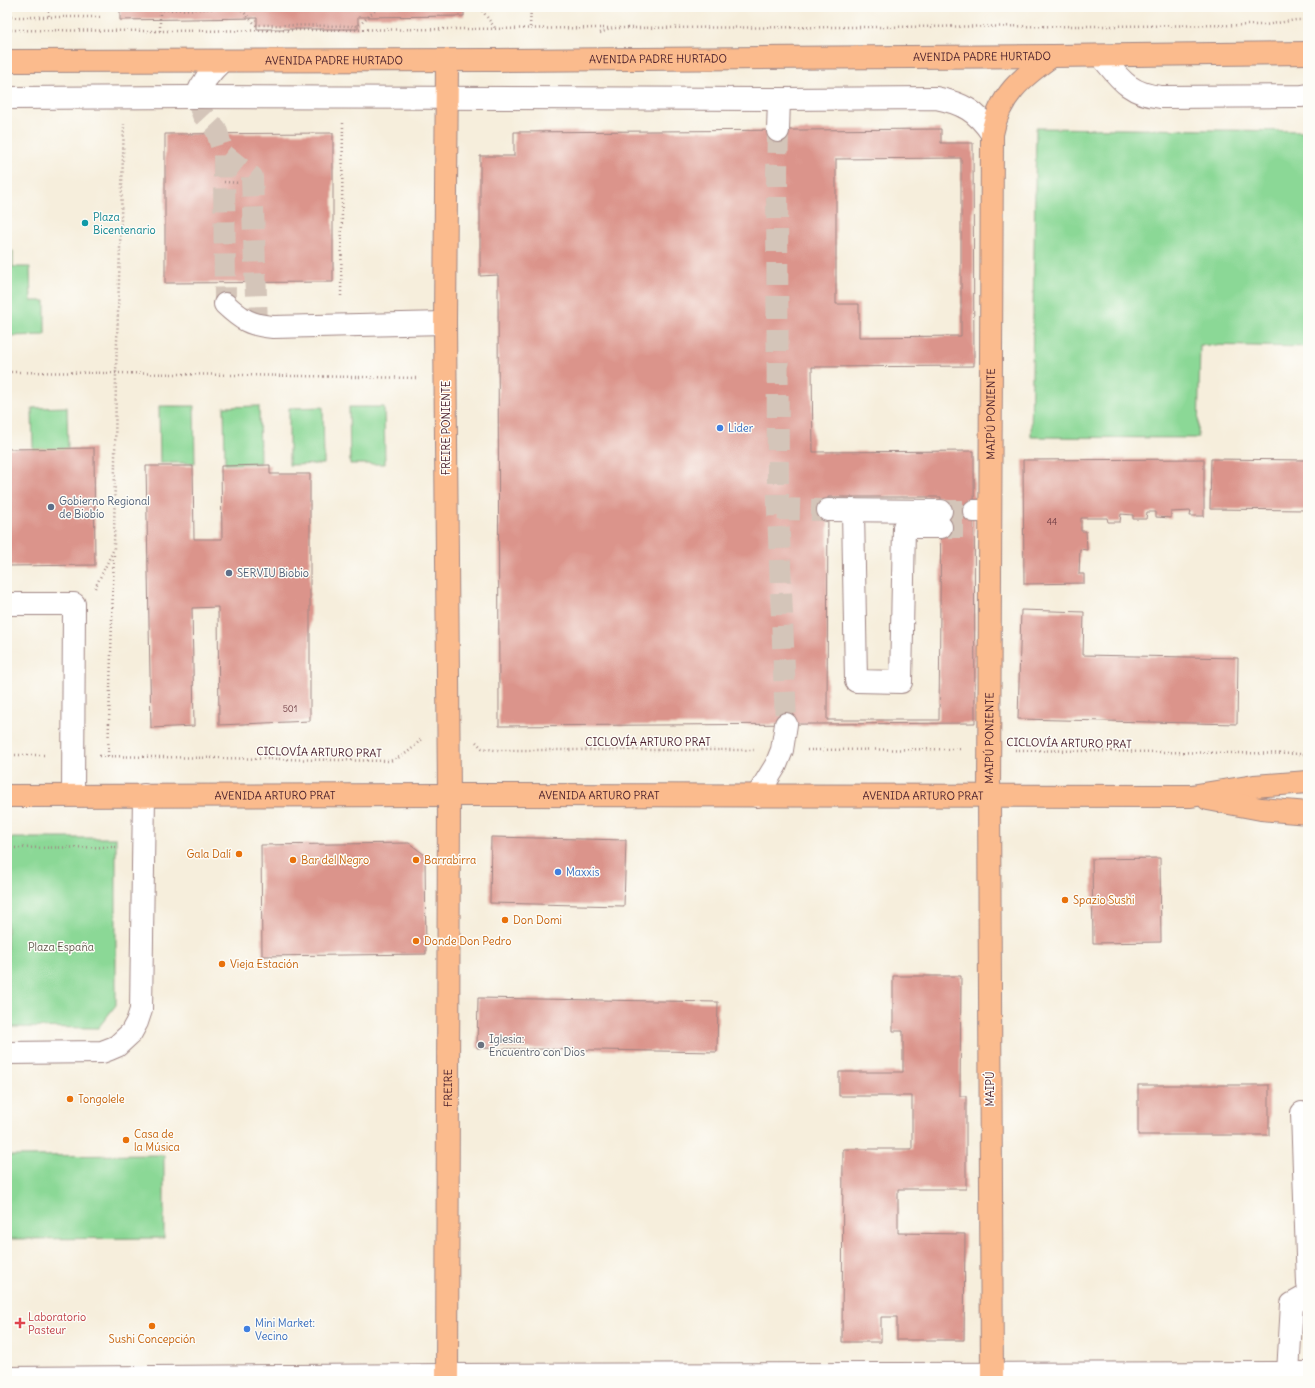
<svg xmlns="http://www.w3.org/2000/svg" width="1315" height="1388" font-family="Delius,sans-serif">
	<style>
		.green { fill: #8bd896; stroke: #6a7c60 }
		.building { fill: #db948b; fill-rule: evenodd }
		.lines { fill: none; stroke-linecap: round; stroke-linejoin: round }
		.minor-tunnel { stroke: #d4c5b9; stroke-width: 22; stroke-dasharray: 22 11; stroke-linecap: butt }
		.minor-casing { stroke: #a08684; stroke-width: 24 }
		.major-casing { stroke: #a08684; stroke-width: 24 }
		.path { stroke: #a08684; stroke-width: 2.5; stroke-dasharray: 1 3; stroke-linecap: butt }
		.minor { stroke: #fff; stroke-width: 22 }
		.major { stroke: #fbbb8d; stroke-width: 22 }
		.culture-dot { fill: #0f9aa8; stroke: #fdfcf7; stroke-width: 1.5 }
		.shop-dot { fill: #3f7fe0; stroke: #fdfcf7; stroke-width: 1.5 }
		.service-dot { fill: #5c6f8a; stroke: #fdfcf7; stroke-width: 1.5 }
		.food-dot { fill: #e8710a; stroke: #fdfcf7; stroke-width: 1.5 }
		.worship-dot { fill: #6b7280; stroke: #fdfcf7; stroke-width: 1.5 }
		.health-dot { fill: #e0444e; stroke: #fdfcf7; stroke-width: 1.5 }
		.labels { text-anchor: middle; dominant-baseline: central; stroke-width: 3; stroke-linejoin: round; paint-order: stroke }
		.number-label { font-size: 9px; fill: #6e3c43 }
		.street-label { font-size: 11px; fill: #4a1f2b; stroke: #fdfcf7 }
		.culture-label { font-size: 11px; fill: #0d838f; stroke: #fdfcf7; text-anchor: start }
		.shop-label { font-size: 11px; fill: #366cbe; stroke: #fdfcf7; text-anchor: start }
		.service-label { font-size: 11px; fill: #4e5e75; stroke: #fdfcf7; text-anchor: start }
		.food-label { font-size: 11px; fill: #c56008; stroke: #fdfcf7; text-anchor: start }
		.park-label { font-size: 11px; fill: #5e564b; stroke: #fdfcf7 }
		.worship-label { font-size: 11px; fill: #5b616d; stroke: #fdfcf7; text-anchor: start }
		.health-label { font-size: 11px; fill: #be3a42; stroke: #fdfcf7; text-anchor: start }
	</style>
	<rect width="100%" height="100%" fill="#fdfcf7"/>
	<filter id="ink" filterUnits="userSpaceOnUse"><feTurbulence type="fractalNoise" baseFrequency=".025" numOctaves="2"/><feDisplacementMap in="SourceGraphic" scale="8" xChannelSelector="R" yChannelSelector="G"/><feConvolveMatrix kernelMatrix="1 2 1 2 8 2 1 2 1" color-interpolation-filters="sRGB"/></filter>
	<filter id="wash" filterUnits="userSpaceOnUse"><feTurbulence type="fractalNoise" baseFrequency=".012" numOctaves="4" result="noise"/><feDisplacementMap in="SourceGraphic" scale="16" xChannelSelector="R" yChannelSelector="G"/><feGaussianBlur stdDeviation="0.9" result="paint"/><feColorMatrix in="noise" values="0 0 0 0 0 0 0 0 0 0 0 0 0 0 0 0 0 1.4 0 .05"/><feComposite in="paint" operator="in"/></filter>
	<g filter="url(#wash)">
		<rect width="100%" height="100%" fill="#f6eedc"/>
		<g class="green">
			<path d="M1036,128L1308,131V347L1200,345L1198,438L1031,437Z"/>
			<path d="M7,251H13V267H30L31,301H45V335L7,336Z"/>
			<path d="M159,406H194L195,463H160Z"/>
			<path d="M259,406L260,463L225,464L224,407Z"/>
			<path d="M67,407L68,450H33L32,408Z"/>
			<path d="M323,407L324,464L289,465V408Z"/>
			<path d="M349,407H384L385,464H350Z"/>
			<path d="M7,838H116V1005L98,1028L7,1027Z"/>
			<path d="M164,1155V1238L7,1239V1156Z"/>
		</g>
		<g id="blocks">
			<g class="building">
				<path d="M120,7H464V16L358,17V29H257V18L120,20Z"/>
				<path d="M941,129V143H973L974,366L812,367L813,452L974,451L975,723L499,726L498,275L480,276V156H514V132ZM961,158V336L859,337V304H836V159ZM828,497H941L939,720H827Z"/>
				<path d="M333,133V282L165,283V134Z"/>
				<path d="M94,448L95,565L7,566V449Z"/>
				<path d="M1204,459V516H1190L1191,511L1171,512V518L1156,517V512H1147L1146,519H1133V515L1121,514L1120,522H1108L1107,518H1081V531H1086L1087,550L1080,549L1079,574H1084V583L1024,584L1023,460Z"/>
				<path d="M1211,459L1308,460V510L1210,509Z"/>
				<path d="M270,465V474H310V721L219,725L218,607L192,608L194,726L151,728L146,466H193L194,539H222L221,466Z"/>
				<path d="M1021,610L1084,612L1083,655L1238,658L1237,724L1018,719Z"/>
				<path d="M491,837L626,840L624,906L490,903Z"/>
				<path d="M409,843L425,855L426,954L262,956L261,845Z"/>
				<path d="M1160,858L1161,942L1093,943L1092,859Z"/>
				<path d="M893,976H961L960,1096H966V1189H898V1233L965,1234L964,1340H897V1317H881V1342H842L843,1149H912V1096H839V1072H903V1031H893Z"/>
				<path d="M478,998L718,1002L717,1052L477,1048Z"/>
				<rect x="1138" y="1085" width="131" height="50"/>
			</g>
		</g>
	</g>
	<g filter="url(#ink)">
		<use href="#blocks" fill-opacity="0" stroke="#a08684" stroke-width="1"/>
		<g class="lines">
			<g class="minor-tunnel">
				<path d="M196,97L203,115L216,129L224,155L225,304"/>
				<path d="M778,131L777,173L778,509L786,724"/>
				<path d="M224,155L252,177L257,326"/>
				<path d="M778,509L828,510"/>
				<path d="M941,511H974"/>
				<path d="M941,527H975"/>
			</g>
			<g class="minor-casing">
				<g id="minor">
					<path d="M1101,56C1120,79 1129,94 1161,97L1302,96L1308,95"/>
					<path d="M196,97C202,82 211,71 222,61"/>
					<path d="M7,98L196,97L779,99L936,98C962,103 977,111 992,134"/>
					<path d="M778,131L779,99"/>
					<path d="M225,304C242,320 250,325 273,327L445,323"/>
					<path d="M828,510L941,511"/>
					<path d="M853,510L856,681L901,682L904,527H941"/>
					<path d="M974,511H990"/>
					<path d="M7,604H74L73,795"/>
					<path d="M757,796L776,765L782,750L786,724"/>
					<path d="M7,1053L102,1052L110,1049L117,1046L131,1033L137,1022L141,1010L144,795"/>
					<path d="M1302,1113L1308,1284"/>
					<path d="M1288,1373L1292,1304L1308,1295"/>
					<path d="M7,1378L446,1375L1308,1373"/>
				</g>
			</g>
			<g class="major-casing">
				<g id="major">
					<path id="s1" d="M7,61L495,60L1052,56L1308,53"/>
					<path id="s2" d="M7,796L449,795L1191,796L1254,786L1308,782"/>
					<path d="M1208,799L1261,809L1308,813"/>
					<path id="s3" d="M447,1381L449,795L445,323L447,61"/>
					<path id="s4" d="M992,1381L989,796L992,134C999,96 1022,77 1052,56"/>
				</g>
			</g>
			<g class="path">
				<path d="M48,7L49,17"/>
				<path d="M379,7L481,9L495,28"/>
				<path d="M7,17H100"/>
				<path d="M530,27L531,7"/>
				<path d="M7,30L160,31L610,28"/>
				<path d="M160,31V10L240,8L256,25L358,26L379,7"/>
				<path d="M600,33L613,28L1098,26L1265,25L1296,20H1308"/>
				<path d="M224,182L239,183"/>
				<path d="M341,296L343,123"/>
				<path d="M7,372L116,373L419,378"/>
				<path d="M95,588L114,549L116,373L124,124"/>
				<path d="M476,742L482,748L495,750H754"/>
				<path d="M807,750L962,749"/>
				<path d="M1015,750L1306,754"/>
				<path d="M7,755H46"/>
				<path d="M99,756L390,761C404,756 412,750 422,738"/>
				<path d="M108,756L114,552"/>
				<path d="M7,848L116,847"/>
			</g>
			<use href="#minor" class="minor"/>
			<use href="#major" class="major"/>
		</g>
	</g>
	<circle class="culture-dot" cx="85" cy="223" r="4"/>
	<g class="shop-dot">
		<circle cx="720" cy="428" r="4"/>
		<circle cx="558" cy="872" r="4"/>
		<circle cx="247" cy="1329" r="4"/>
	</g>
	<g class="service-dot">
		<circle cx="51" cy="507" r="4"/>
		<circle cx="229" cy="573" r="4"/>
	</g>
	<g class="food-dot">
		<circle cx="239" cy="854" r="4"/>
		<circle cx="293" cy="860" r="4"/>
		<circle cx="416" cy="860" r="4"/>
		<circle cx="1065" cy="900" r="4"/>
		<circle cx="505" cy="920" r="4"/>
		<circle cx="416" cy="941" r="4"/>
		<circle cx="222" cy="964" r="4"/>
		<circle cx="70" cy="1099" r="4"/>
		<circle cx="126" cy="1140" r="4"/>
		<circle cx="152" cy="1326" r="4"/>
	</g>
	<circle class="worship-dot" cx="481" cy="1045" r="4"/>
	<path class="health-dot" d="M18 1317h4v4h4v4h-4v4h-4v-4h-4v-4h4z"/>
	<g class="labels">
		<g class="number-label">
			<text x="1052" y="521">44</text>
			<text x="290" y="708">501</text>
		</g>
		<g class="street-label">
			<text stroke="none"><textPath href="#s1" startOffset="975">AVENIDA PADRE HURTADO</textPath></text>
			<text stroke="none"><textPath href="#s1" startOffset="651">AVENIDA PADRE HURTADO</textPath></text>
			<text stroke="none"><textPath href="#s1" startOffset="327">AVENIDA PADRE HURTADO</textPath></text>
			<text stroke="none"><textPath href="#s4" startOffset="967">MAIPÚ PONIENTE</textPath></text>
			<text transform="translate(446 428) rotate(-90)">FREIRE PONIENTE</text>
			<text stroke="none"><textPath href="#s4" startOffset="643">MAIPÚ PONIENTE</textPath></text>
			<text x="648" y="742">CICLOVÍA ARTURO PRAT</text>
			<text transform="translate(1069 743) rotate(1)">CICLOVÍA ARTURO PRAT</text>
			<text transform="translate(319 752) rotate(1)">CICLOVÍA ARTURO PRAT</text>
			<text stroke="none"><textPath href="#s2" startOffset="268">AVENIDA ARTURO PRAT</textPath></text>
			<text stroke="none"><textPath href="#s2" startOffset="592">AVENIDA ARTURO PRAT</textPath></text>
			<text stroke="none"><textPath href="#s2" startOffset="916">AVENIDA ARTURO PRAT</textPath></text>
			<text stroke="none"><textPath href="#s3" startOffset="293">FREIRE</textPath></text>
			<text transform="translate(990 1089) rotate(-90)">MAIPÚ</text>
		</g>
		<g class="culture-label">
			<text x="93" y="217">Plaza<tspan x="93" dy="13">Bicentenario</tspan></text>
		</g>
		<g class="shop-label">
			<text x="728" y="428">Lider</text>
			<text x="566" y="872">Maxxis</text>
			<text x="255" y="1323">Mini Market:<tspan x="255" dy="13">Vecino</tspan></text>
		</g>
		<g class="service-label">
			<text x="59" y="501">Gobierno Regional<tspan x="59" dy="13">de Biobío</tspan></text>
			<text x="237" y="573">SERVIU Biobio</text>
		</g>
		<g class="food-label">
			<text x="231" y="854" text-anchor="end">Gala Dalí</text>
			<text x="301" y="860">Bar del Negro</text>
			<text x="424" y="860">Barrabirra</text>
			<text x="1073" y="900">Spazio Sushi</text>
			<text x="513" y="920">Don Domi</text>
			<text x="424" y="941">Donde Don Pedro</text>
			<text x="230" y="964">Vieja Estación</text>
			<text x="78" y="1099">Tongolele</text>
			<text x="134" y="1134">Casa de<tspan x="134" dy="13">la Música</tspan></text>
			<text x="152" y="1339" text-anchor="middle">Sushi Concepción</text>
		</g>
		<g class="park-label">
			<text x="61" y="947">Plaza España</text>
		</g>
		<g class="worship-label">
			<text x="489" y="1039">Iglesia:<tspan x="489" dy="13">Encuentro con Dios</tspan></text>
		</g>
		<g class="health-label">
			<text x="28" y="1317">Laboratorio<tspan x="28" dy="13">Pasteur</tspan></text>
		</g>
	</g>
	<rect width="1315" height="1388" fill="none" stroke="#fdfcf7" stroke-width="24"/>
</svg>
